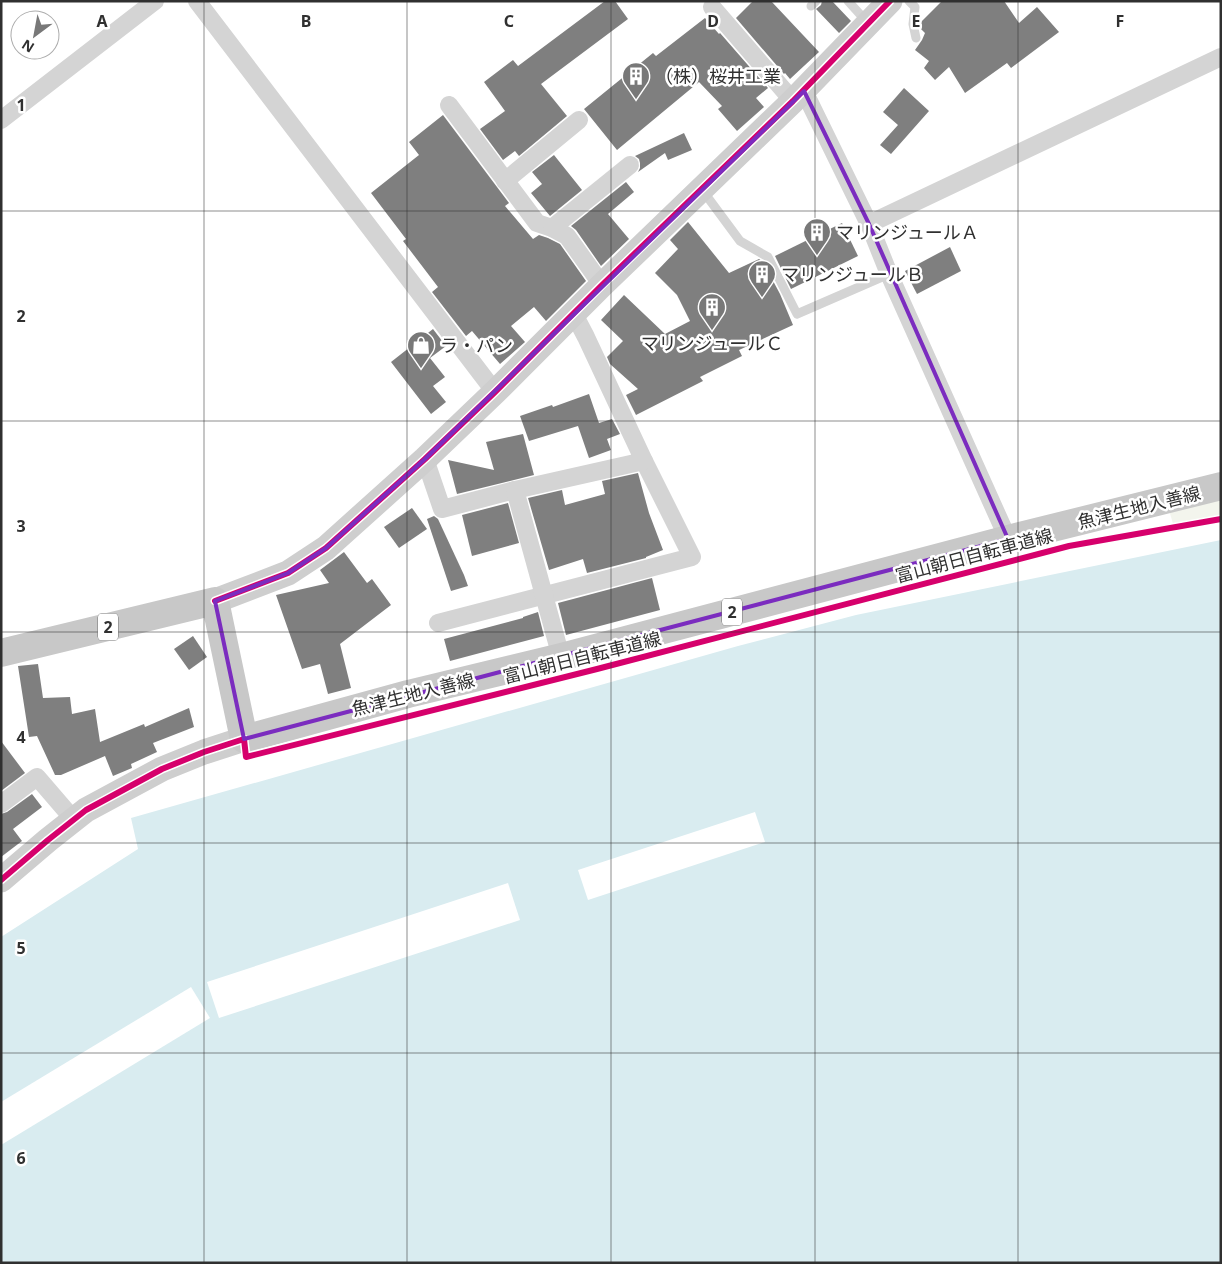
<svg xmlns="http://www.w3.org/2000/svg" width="1222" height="1264" font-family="'Noto Sans','Noto Sans JP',sans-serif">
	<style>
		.green { fill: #f3f5ed }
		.water { fill: #d9ecf0 }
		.pier { fill: #fff }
		.building { fill: #7f7f7f }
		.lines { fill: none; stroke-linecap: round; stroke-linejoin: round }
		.lane { stroke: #d4d4d4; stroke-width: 9 }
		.street { stroke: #d4d4d4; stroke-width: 18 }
		.secondary { stroke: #cecece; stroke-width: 25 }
		.primary { stroke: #c8c8c8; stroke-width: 28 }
		.cycleway-casing { stroke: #fff; stroke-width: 9 }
		.cycleway { stroke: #d6006c; stroke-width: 6 }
		.marked { fill: none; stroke: #7b2cbf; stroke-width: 4; stroke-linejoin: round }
		.grid { fill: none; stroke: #303030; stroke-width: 1; stroke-opacity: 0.55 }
		.labels { text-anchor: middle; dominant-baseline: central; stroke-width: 5; stroke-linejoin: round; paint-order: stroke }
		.shield { fill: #fff; stroke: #6e6e6e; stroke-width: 1 }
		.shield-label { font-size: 16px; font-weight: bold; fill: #303030 }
		.poi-label { font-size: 18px; fill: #303030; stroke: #fff; text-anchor: start }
		.street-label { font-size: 18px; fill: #303030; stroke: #fff }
		.grid-label { font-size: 16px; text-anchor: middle; font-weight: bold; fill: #303030; stroke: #fff; stroke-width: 5; stroke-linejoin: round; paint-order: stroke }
	</style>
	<rect width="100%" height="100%" fill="#fff"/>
	<path class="green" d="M1221,486V519L1174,527L1166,500Z"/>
	<path class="water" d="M1221,540V1263H1V937L138,849L131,818L738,646L856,615Z"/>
	<g class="pier">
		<path d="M755,812L765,842L588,900L578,870Z"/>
		<path d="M508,883L520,920L219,1018L207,982Z"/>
		<path d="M191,987L210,1018L1,1145V1102Z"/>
	</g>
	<g class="building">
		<path d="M605,1H615L628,19L541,84L567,116L519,156L515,151L503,160L480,129L505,111L484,82L513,60L518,66Z"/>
		<path d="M753,1H771L819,52L790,79L785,73L784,74L736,18Z"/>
		<path d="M822,1H832L851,21L839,33L816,9L821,5Z"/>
		<path d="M942,1H1004L1019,23L1037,7L1059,32L1011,68L1007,63L965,93L949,67L935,80L924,68L929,61L915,50L922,40L925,33L920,28L919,24Z"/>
		<path d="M705,18L719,34L720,33L768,88L756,98L764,107L737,131L718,109L722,106L699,82L617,150L584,109L653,53L656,56Z"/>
		<path d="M904,88L929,111L891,154L880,145L898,125L883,112Z"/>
		<path d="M443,115L509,203L505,206L533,239L539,235L548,238L560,244L586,281L546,321L534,307L511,326L525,342L500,364L472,331L466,336L432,292L438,287L403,241L406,239L371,193L419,155L409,142Z"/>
		<path d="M684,133L692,150L668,160L665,153L638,172L640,168V163L639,159L635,156Z"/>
		<path d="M554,155L582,190L550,216L531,193L542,184L532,172Z"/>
		<path d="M626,182L634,192L608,214L629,239L601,266L576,230L571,226Z"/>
		<path d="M688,222L729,273L759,259L763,262L780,294L793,325L739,350L742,356L700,377L703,381L636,415L626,395L638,389L610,364L607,357L623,341L601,320L624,295L665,334L690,321L677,295L655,273L678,249L670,240Z"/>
		<path d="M842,223L858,256L791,289L775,256Z"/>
		<path d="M950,247L961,271L917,294L905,271Z"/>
		<path d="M433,329L446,346L430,358L445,377L433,386L446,402L431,414L391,362Z"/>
		<path d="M589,394L599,423L612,419L620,434L607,439L611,450L589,458L578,426L529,441L520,416L552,405L553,407Z"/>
		<path d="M523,434L534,475L457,494L448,460L494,470L486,442Z"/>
		<path d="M638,473L649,513L663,550L646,557V558L587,573L583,559L549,570L528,498L562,490L565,505L605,494L602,481Z"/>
		<path d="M508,503L519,543L472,556L462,515Z"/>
		<path d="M412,508L427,529L399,548L384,527Z"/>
		<path d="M434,516L438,519L464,575L468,586L451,591L427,519Z"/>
		<path d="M344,552L367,583L372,579L391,605L340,644L351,688L328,694L320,664L302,669L276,595L329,583L320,570Z"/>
		<path d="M652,578L660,610L566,635L558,603Z"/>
		<path d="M538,612L544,636L450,661L444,639L523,618V617Z"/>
		<path d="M193,636L207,657L189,670L174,649Z"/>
		<path d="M38,664L43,698L70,697L72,714L95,709L100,742L144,724L145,727L189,708L194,727L153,743L157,752L131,764L132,768L113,776L105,756L61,775H55L37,736L29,737L18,666Z"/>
		<path d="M1,741L25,773L1,791Z"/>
		<path d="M32,794L42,807L13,829L22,841L1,857V814L7,812Z"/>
	</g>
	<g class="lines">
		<g class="lane">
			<path d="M848,1L867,22"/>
			<path d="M909,1L915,7L913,24L916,38"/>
			<path d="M811,6L816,1"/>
			<path d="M703,191L740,241L768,257L797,314L889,274"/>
		</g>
		<g class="street">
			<path d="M197,1L495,392"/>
			<path d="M712,7L793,101"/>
			<path d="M804,91L869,224L889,274L1008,539"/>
			<path d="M449,105L537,223L552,228L567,236L602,285"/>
			<path d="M1,120L155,1"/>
			<path d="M505,181L579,120"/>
			<path d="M869,224L1221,57"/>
			<path d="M552,228L630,165"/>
			<path d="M425,459L442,509L515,490"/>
			<path d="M438,623L692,557L644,461"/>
			<path d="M561,657L515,490L644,461L586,337L574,314"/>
			<path d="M1,804L37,777L74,820"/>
		</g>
		<g class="secondary">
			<path d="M215,601L288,573L326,548L425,459L495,392L602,285L793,101L890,1"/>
			<path d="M1,880L48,840L86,810L162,769L204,752L244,739"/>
		</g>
		<path class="primary" d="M1,653L215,601L244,739L408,694L561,657L1008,539L1221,486"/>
		<g class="cycleway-casing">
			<g id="cycleway">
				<path d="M215,601L288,573L326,548L425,459L495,392L602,285L793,101L890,1"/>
				<path d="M1,880L48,840L86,810L162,769L204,752L244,739L246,757L597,669L1069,546L1221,519"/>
			</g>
		</g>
		<use href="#cycleway" class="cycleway"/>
	</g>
	<path class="marked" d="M804,91L869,224L1008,539L244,739L215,601L288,573L326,548L425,459Z"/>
	<path class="grid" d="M204,1V1263M407,1V1263M611,1V1263M815,1V1263M1018,1V1263M1,211H1221M1,421H1221M1,632H1221M1,843H1221M1,1053H1221"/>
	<defs>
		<g id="building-pin" transform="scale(1.4375)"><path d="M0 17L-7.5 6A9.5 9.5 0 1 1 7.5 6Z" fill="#787878" stroke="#fff"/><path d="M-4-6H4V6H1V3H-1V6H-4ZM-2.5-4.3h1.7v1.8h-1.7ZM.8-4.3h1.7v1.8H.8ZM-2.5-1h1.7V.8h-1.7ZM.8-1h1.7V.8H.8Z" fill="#fff"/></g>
		<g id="shop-pin" transform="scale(1.4375)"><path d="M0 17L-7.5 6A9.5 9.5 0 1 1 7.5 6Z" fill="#787878" stroke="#fff"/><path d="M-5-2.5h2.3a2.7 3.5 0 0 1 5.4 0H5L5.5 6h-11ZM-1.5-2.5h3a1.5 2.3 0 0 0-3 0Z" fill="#fff"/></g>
	</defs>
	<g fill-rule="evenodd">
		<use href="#building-pin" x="636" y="76"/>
		<use href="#building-pin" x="817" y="232"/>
		<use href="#building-pin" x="762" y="274"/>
		<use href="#building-pin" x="712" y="307"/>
		<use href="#shop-pin" x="421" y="345"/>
	</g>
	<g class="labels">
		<g class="shield">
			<rect x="722" y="598.5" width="20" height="27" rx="4"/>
			<rect x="98" y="613.5" width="20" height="27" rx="4"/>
		</g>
		<g class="shield-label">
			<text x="732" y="612">2</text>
			<text x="108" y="627">2</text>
		</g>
		<g class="poi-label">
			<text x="655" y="76">（株）桜井工業</text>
			<text x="836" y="232">マリンジュールＡ</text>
			<text x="781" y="274">マリンジュールＢ</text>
			<text x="712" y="343" text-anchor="middle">マリンジュールＣ</text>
			<text x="440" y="345">ラ・パン</text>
		</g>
		<g class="street-label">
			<text transform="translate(1139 507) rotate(-14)">魚津生地入善線</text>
			<text transform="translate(974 555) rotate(-15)">富山朝日自転車道線</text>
			<text transform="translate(582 657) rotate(-14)">富山朝日自転車道線</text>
			<text transform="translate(413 694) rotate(-14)">魚津生地入善線</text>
		</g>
	</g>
	<g class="grid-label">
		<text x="102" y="27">A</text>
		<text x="306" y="27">B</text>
		<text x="509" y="27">C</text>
		<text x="713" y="27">D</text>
		<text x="916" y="27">E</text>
		<text x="1120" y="27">F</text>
		<text x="21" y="111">1</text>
		<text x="21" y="322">2</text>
		<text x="21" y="532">3</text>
		<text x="21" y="743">4</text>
		<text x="21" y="954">5</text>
		<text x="21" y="1164">6</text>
	</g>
	<rect width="1222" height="1264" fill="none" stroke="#303030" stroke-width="5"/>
	<g transform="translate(35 35) rotate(212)"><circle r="24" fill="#ffffff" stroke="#acacac"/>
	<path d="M0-4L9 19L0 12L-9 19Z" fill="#787878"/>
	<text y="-8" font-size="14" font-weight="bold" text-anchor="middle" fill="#303030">N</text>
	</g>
</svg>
